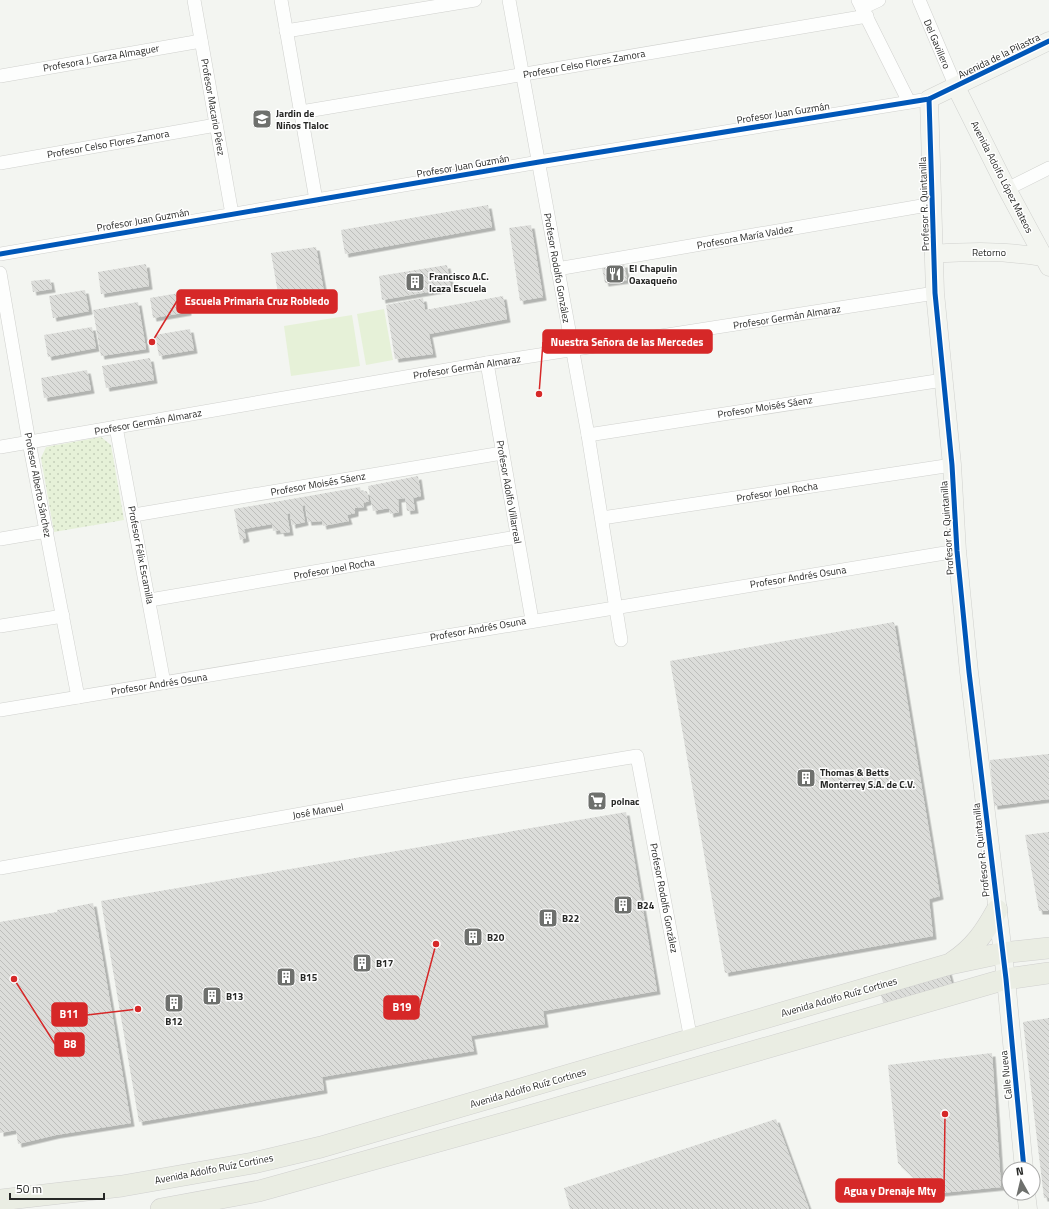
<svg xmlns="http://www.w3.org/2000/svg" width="1049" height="1209" font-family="'Titillium Web',sans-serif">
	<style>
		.green { fill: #e6f1d8 }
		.park { fill: url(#park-dots) }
		.building { fill: url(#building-back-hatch); filter: url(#shadow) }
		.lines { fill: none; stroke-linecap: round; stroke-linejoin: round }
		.street-casing { stroke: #d0d1ce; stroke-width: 14 }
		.secondary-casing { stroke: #d0d1ce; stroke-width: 19 }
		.primary-casing { stroke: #d0d0cf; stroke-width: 22 }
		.street { stroke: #fdfefd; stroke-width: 13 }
		.secondary { stroke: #f3f5f0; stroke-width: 18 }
		.primary { stroke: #eaede3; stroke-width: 21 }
		.cycleway-casing { stroke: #fff; stroke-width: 8 }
		.cycleway { stroke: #0057b8; stroke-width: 5 }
		.labels { text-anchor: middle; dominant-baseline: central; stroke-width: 3; stroke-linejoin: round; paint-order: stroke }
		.street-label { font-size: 10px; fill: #272826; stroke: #fff }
		.poi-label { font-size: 10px; font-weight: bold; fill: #272826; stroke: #fff; text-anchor: start }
		.leader { fill: none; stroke: #d62828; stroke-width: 1.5 }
		.callout-dot { fill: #d62828; stroke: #fff; stroke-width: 1.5 }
		.callout { fill: #d62828; stroke: #d62828; stroke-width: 1.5 }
		.callout-label { font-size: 11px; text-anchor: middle; font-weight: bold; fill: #fff }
	</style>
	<defs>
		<pattern id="park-dots" width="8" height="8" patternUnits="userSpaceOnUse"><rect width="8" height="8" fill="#e6f1d8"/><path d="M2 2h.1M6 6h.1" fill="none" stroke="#c5cfb9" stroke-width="1.8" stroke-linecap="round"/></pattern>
		<pattern id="building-back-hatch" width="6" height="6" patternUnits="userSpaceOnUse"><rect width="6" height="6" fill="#dcddda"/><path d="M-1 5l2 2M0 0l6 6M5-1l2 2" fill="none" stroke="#bdbebb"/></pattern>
		<filter id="shadow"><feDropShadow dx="3.5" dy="3.5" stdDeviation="0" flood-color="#0004"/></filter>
	</defs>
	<rect width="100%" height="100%" fill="#f3f5f1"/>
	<g class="green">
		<path d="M384,309L393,360L366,365L357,314Z"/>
		<path d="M352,315L360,366L291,376L284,326Z"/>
	</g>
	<path class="park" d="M101,437L111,445L124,520L54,532L41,458L46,447Z"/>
	<g class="building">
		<path d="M488,205L492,227L345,254L341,230Z"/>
		<path d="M531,225L543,297L520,301L509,228Z"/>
		<path d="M316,247L324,292L279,299L271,253Z"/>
		<path d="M146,264L149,286L101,294L98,272Z"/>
		<path d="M624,264L627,280L605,283L602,268Z"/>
		<path d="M447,265L451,288L382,300L379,276Z"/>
		<path d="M50,279L52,289L33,292L31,281Z"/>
		<path d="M85,290L89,311L53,318L49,296Z"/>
		<path d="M185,292L188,312L153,318L150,298Z"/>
		<path d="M503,296L507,319L429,334L433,354L395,359L386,305L423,298L425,310Z"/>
		<path d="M138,302L146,349L101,356L93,310Z"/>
		<path d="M92,327L96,348L48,357L44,335Z"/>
		<path d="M190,329L194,350L159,356L155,335Z"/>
		<path d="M150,358L154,380L106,388L102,366Z"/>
		<path d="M87,370L91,390L44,398L41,378Z"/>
		<path d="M418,476L421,496L413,498L415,510L407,511L405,498L398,499L399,512L390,514L389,508L373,511L368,486Z"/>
		<path d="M360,487L361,492L367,491L369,501L363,503L364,507L355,508V513L347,515L349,521L323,526L322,521L308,522L305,505L302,506L305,522L292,525L290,513L287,514L290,532L281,533L280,530L273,531L272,524L244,529L246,538L240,540L234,509Z"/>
		<path d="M894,622L940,896L929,899L933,936L725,973L670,661Z"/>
		<path d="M1049,754V799L994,806L990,760Z"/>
		<path d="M626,812L657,991L543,1011L545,1024L471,1036L474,1051L322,1077L324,1090L139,1122L101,901Z"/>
		<path d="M1049,832V911H1039L1025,835Z"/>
		<path d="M93,903L131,1123L56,1135L18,1144L16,1130L0,1133V922L57,912V910Z"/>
		<path d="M947,967L952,985L884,1006L879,988Z"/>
		<path d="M1049,1018V1198H1044L1023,1022Z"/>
		<path d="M992,1053L1001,1187L931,1194L898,1163L888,1065Z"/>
		<path d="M776,1119L809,1209H570L564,1188Z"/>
	</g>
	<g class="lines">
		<g class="street-casing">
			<g id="street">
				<path d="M194,0L232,214"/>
				<path d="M281,0L316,200"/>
				<path d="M509,0L588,435L621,640"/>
				<path d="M858,0L909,102"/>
				<path d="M919,0L956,87"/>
				<path d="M862,8L879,0"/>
				<path d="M286,31L475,0"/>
				<path d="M0,76L201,41"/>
				<path d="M301,112L867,16"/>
				<path d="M0,163L216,125"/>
				<path d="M1007,189L1049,168"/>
				<path d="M0,254L539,162L929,99"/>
				<path d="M557,269L933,204"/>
				<path d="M0,273L29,442L78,697"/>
				<path d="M487,363L532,620"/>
				<path d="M116,427L164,683"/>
				<path d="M588,435L943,380"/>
				<path d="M0,447L487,363L935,293"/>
				<path d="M134,515L502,453"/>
				<path d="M602,518L952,465"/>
				<path d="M0,539L47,531"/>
				<path d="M150,600L517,537"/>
				<path d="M0,626L63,616"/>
				<path d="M0,710L957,551"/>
				<path d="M0,868L457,786L637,756L691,1040"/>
			</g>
		</g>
		<g class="secondary-casing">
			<g id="secondary">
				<path d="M956,87L1007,189L1049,267"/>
				<path d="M934,254C974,251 1003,251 1043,257"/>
				<path d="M1024,1169L1006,979L969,672L957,551L952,465L935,293L929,99L1049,41"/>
				<path d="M1026,1193L1028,1209"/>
			</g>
		</g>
		<g class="primary-casing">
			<g id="primary">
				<path d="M953,962C974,948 985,932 997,910"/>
				<path d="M0,1200L122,1186L253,1163L321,1147L950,964L1002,953L1049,948"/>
				<path d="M161,1209L259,1191L522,1118L1006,979L1049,973"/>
			</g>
		</g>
		<use href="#street" class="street"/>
		<use href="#secondary" class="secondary"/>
		<use href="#primary" class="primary"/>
		<g class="cycleway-casing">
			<g id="cycleway">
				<path d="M929,99L935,293L952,465L957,551L969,672L1006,979L1024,1169"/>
				<path d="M0,254L539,162L929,99L1049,41"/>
			</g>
		</g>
		<use href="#cycleway" class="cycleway"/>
	</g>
	<defs>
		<g id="school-square" transform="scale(1)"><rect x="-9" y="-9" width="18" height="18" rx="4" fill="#6e706d" stroke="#fff"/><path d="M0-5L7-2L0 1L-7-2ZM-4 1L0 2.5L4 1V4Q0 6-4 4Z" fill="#fff"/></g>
		<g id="restaurant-square" transform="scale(1)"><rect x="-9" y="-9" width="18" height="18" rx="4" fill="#6e706d" stroke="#fff"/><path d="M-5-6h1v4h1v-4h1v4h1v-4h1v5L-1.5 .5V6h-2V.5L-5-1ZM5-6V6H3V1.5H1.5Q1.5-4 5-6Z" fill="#fff"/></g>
		<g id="building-square" transform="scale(1)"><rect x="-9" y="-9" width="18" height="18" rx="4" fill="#6e706d" stroke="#fff"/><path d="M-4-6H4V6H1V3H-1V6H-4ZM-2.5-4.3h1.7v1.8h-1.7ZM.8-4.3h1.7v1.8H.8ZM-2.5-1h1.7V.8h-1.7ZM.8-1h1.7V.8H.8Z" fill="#fff"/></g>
		<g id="supermarket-square" transform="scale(1)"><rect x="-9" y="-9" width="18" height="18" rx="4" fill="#6e706d" stroke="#fff"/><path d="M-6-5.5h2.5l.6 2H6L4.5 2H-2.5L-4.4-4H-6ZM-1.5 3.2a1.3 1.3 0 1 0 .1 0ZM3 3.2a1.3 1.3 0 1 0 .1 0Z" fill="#fff"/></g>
	</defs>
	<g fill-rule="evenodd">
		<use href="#school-square" x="262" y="119"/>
		<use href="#restaurant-square" x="615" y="274"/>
		<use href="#building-square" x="415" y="282"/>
		<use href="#building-square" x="806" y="778"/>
		<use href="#supermarket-square" x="597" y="801"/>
		<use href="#building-square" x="623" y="905"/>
		<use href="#building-square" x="548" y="918"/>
		<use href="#building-square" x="473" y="937"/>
		<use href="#building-square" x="362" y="963"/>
		<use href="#building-square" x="286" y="977"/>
		<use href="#building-square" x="212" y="996"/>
		<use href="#building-square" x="174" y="1003"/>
	</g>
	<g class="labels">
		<g class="street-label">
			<text transform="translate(937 44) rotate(67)">Del Gavillero</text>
			<text transform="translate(999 56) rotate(-26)">Avenida de la Pilastra</text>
			<text transform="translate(101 58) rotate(-10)">Profesora J. Garza Almaguer</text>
			<text transform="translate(584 64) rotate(-10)">Profesor Celso Flores Zamora</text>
			<text transform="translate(213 107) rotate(80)">Profesor Macario Pérez</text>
			<text transform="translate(783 113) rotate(-9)">Profesor Juan Guzmán</text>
			<text transform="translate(108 144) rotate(-10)">Profesor Celso Flores Zamora</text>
			<text transform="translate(463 166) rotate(-10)">Profesor Juan Guzmán</text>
			<text transform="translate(1002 177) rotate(63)">Avenida Adolfo López Mateos</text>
			<text transform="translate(924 204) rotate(-92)">Profesor R. Quintanilla</text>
			<text transform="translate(143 220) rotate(-10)">Profesor Juan Guzmán</text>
			<text transform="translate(745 237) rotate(-10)">Profesora María Valdez</text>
			<text x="989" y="252">Retorno</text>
			<text transform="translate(557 268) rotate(80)">Profesor Rodolfo González</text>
			<text transform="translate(787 317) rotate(-9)">Profesor Germán Almaraz</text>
			<text transform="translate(467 367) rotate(-9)">Profesor Germán Almaraz</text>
			<text transform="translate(765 407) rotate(-9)">Profesor Moisés Sáenz</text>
			<text transform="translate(148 422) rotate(-10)">Profesor Germán Almaraz</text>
			<text transform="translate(318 484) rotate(-10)">Profesor Moisés Sáenz</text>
			<text transform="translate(38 485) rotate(79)">Profesor Alberto Sánchez</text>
			<text transform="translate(509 492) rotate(80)">Profesor Adolfo Villarreal</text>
			<text transform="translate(777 492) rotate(-9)">Profesor Joel Rocha</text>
			<text transform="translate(947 528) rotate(-94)">Profesor R. Quintanilla</text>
			<text transform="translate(141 555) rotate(79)">Profesor Félix Escamilla</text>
			<text transform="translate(334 569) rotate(-10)">Profesor Joel Rocha</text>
			<text transform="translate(798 577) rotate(-9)">Profesor Andrés Osuna</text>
			<text transform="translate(478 629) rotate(-10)">Profesor Andrés Osuna</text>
			<text transform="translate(159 684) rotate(-9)">Profesor Andrés Osuna</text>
			<text transform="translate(318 811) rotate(-10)">José Manuel</text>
			<text transform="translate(981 850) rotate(-96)">Profesor R. Quintanilla</text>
			<text transform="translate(664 898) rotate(79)">Profesor Rodolfo González</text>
			<text transform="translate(839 997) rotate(-16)">Avenida Adolfo Ruíz Cortines</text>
			<text transform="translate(1006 1075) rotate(-96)">Calle Nueva</text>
			<text transform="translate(528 1088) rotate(-16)">Avenida Adolfo Ruíz Cortines</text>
			<text transform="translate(214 1169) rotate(-11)">Avenida Adolfo Ruíz Cortines</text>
		</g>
		<g class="poi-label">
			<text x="276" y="113">Jardin de<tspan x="276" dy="12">Niños Tlaloc</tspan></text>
			<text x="629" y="268">El Chapulin<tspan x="629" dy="12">Oaxaqueño</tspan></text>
			<text x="429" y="276">Francisco A.C.<tspan x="429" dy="12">Icaza Escuela</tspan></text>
			<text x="820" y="772">Thomas &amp; Betts<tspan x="820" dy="12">Monterrey S.A. de C.V.</tspan></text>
			<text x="611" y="801">polnac</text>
			<text x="637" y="905">B24</text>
			<text x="562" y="918">B22</text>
			<text x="487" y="937">B20</text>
			<text x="376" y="963">B17</text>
			<text x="300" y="977">B15</text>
			<text x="226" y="996">B13</text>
			<text x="174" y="1021" text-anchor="middle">B12</text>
		</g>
	</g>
	<path class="leader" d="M152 342L177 301M539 394L543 342M436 944L419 1008M138 1009L87 1015M14 979L55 1044M945 1114L944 1191"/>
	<g class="callout-dot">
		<circle cx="152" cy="342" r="4"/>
		<circle cx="539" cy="394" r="4"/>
		<circle cx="436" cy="944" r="4"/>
		<circle cx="138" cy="1009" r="4"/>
		<circle cx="14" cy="979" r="4"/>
		<circle cx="945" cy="1114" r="4"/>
	</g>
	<g class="callout">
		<rect x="177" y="290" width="160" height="23" rx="4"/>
		<rect x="543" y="330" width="169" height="23" rx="4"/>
		<rect x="384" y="996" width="35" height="23" rx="4"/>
		<rect x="52" y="1003" width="35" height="23" rx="4"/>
		<rect x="55" y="1033" width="29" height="23" rx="4"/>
		<rect x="836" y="1179" width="108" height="23" rx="4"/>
	</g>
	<g class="callout-label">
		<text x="257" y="305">Escuela Primaria Cruz Robledo</text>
		<text x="627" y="346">Nuestra Señora de las Mercedes</text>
		<text x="402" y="1011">B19</text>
		<text x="69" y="1018">B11</text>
		<text x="70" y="1048">B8</text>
		<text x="890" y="1195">Agua y Drenaje Mty</text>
	</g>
	<g transform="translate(1021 1181) rotate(352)"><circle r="19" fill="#ffffff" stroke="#a9a9a8"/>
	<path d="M0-3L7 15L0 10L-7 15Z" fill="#6e706d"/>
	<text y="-6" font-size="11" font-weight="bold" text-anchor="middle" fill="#272826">N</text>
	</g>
	<path d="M10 1193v6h94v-6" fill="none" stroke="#272826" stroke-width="2"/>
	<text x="16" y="1193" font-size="12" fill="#272826" stroke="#ffffff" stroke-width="3" paint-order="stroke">50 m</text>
</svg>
